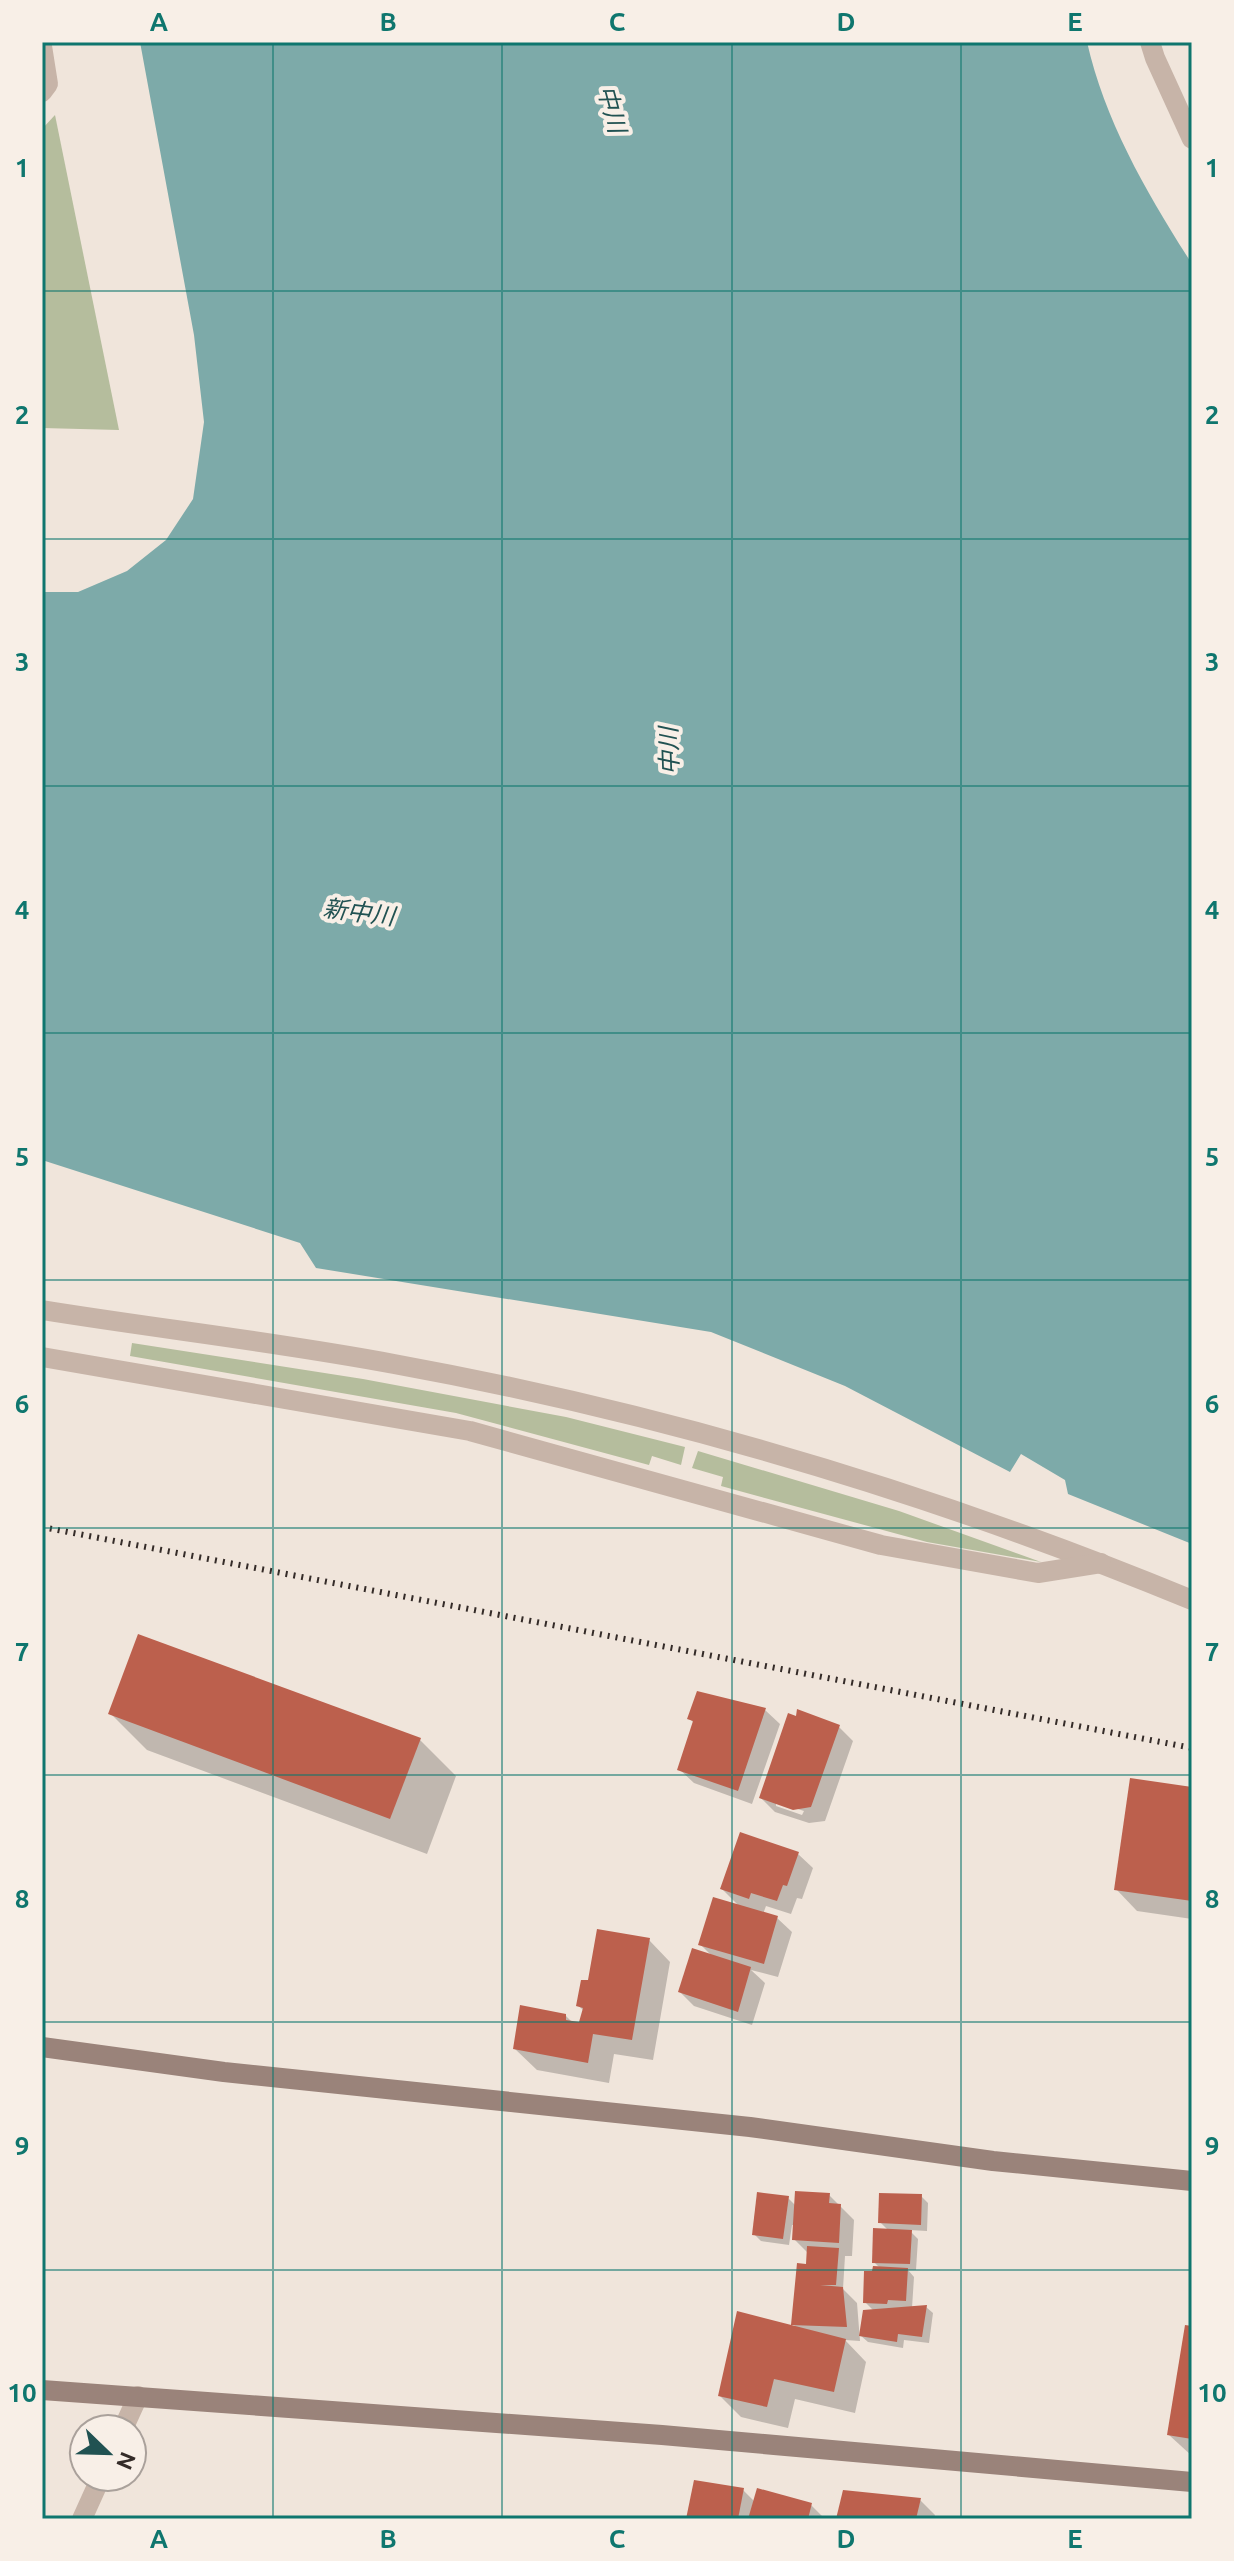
<svg xmlns="http://www.w3.org/2000/svg" width="1234" height="2561" font-family="Ubuntu,'Noto Sans JP',sans-serif">
	<style>
		.green { fill: #b5bd9d }
		.water { fill: #7daaa9 }
		.shadow { fill: #0003; fill-rule: evenodd }
		.building { fill: #bc604d }
		.lines { fill: none; stroke-linecap: round; stroke-linejoin: round }
		.street { stroke: #c7b4a8; stroke-width: 20 }
		.secondary { stroke: #9a837a; stroke-width: 20 }
		.rail { stroke: #342b28; stroke-width: 6; stroke-dasharray: 2 6; stroke-linecap: butt }
		.grid { fill: none; stroke: #0f766e; stroke-width: 2; stroke-opacity: 0.55 }
		.labels { text-anchor: middle; dominant-baseline: central; stroke-width: 8; stroke-linejoin: round; paint-order: stroke }
		.water-label { font-size: 24px; font-style: italic; fill: #215252; stroke: #f8efe7 }
		.neatline { fill: none; stroke: #0f766e; stroke-width: 3 }
		.grid-label { font-size: 26px; text-anchor: middle; font-weight: bold; fill: #0f766e }
	</style>
	<rect width="100%" height="100%" fill="#f0e5db"/>
	<g class="green">
		<path d="M55,115L119,430L42,428V129Z"/>
		<path d="M132,1343L363,1379L566,1417L685,1447L681,1465L652,1456L649,1465L456,1413L130,1356Z"/>
		<path d="M698,1451L899,1511L1041,1562L927,1542L721,1486L723,1477L692,1468Z"/>
	</g>
	<path class="water" d="M140,42H1087C1105,122 1148,195 1192,264V1544L1068,1494L1065,1480L1021,1454L1010,1472L845,1386L711,1332L316,1268L300,1243L42,1160V592H78L127,571L166,540L193,499L204,422L194,335Z"/>
	<g class="shadow">
		<path d="M765,1710L780,1724L752,1804L694,1783L679,1769L694,1723L689,1718Z"/>
		<path d="M111,1714L420,1740L456,1776L427,1854L147,1750Z"/>
		<path d="M839,1727L853,1741L825,1821L809,1823L775,1812L761,1798ZM776,1802L804,1811L802,1815L776,1806Z"/>
		<path d="M1192,1789V1919L1137,1911L1116,1889Z"/>
		<path d="M742,1835L798,1854L813,1868L802,1899L797,1898L791,1914L766,1906L763,1914L777,1918L792,1932L778,1977L751,1970L765,1983L752,2025L694,2006L680,1992L713,1957L701,1945L740,1907L722,1889Z"/>
		<path d="M649,1940L670,1962L653,2060L614,2054L609,2083L537,2070L515,2049L566,2016L573,2023L581,2025L584,2011L579,2006L589,1982Z"/>
		<path d="M829,2195L854,2220L852,2256H845L843,2289L857,2303L860,2341L845,2340L866,2362L855,2413L795,2399L788,2428L741,2417L720,2396L798,2329L793,2324L808,2266L809,2254L794,2239L795,2225H792L789,2245L761,2241L754,2234L788,2198L796,2206Z"/>
		<path d="M921,2196L928,2203L927,2231L909,2230L918,2239L916,2270H908L914,2277L912,2308L926,2307L933,2313L929,2343L904,2340L903,2348L868,2342L860,2335L874,2311L865,2302L874,2273L881,2269L874,2262L889,2231L880,2222Z"/>
		<path d="M1192,2328V2456L1169,2435Z"/>
		<path d="M743,2490L755,2502L811,2505L825,2519H688Z"/>
		<path d="M920,2500L935,2515L934,2519H839Z"/>
	</g>
	<g class="building">
		<path d="M138,1634L421,1738L390,1819L108,1714Z"/>
		<path d="M697,1691L766,1708L738,1791L677,1770L693,1721L687,1719Z"/>
		<path d="M797,1709L840,1725L811,1807L793,1810L759,1798L788,1713L796,1716Z"/>
		<path d="M1130,1778L1192,1787V1901L1114,1890Z"/>
		<path d="M740,1832L799,1852L787,1886L783,1885L777,1901L751,1893L749,1899L720,1889Z"/>
		<path d="M713,1897L778,1916L764,1964L698,1945Z"/>
		<path d="M597,1929L650,1938L632,2040L593,2034L588,2063L513,2049L520,2005L566,2014V2020L579,2022L583,2008L576,2006L581,1980H588Z"/>
		<path d="M692,1948L751,1967L738,2012L678,1992Z"/>
		<path d="M795,2191L830,2193L829,2203L841,2204L839,2243L792,2240Z"/>
		<path d="M757,2192L789,2196L783,2239L752,2235Z"/>
		<path d="M879,2193L922,2194L921,2225L878,2223Z"/>
		<path d="M873,2228L912,2230L910,2264L872,2263Z"/>
		<path d="M807,2246L839,2248L836,2285H820L843,2287L847,2327L791,2325L797,2263L806,2264Z"/>
		<path d="M873,2266L908,2268L906,2301L888,2300L887,2304L863,2303L864,2271H872Z"/>
		<path d="M927,2305L922,2337L898,2334L897,2342L859,2336L863,2310Z"/>
		<path d="M737,2311L846,2339L834,2392L774,2379L767,2407L718,2396Z"/>
		<path d="M1185,2325L1192,2326V2439L1167,2435Z"/>
		<path d="M694,2480L744,2488L738,2519H686Z"/>
		<path d="M757,2488L812,2503L808,2519H748Z"/>
		<path d="M843,2490L921,2498L916,2519H836Z"/>
	</g>
	<g class="lines">
		<g class="street">
			<path d="M1150,42L1155,58L1192,139"/>
			<path d="M42,46L48,84L42,92"/>
			<path d="M42,1310C159,1329 278,1342 394,1364C668,1414 935,1494 1192,1600"/>
			<path d="M42,1357L470,1431L881,1545L1038,1573L1101,1563"/>
			<path d="M123,2429L138,2396"/>
			<path d="M82,2519L101,2477"/>
		</g>
		<g class="secondary">
			<path d="M42,2047L224,2072L750,2127L993,2161L1192,2181"/>
			<path d="M42,2390L662,2435L1192,2482"/>
		</g>
		<path class="rail" d="M42,1527L1192,1748"/>
	</g>
	<path class="grid" d="M273,42V2519M502,42V2519M732,42V2519M961,42V2519M42,291H1192M42,539H1192M42,786H1192M42,1033H1192M42,1280H1192M42,1528H1192M42,1775H1192M42,2022H1192M42,2270H1192"/>
	<g class="labels">
		<g class="water-label">
			<text transform="translate(612 109) rotate(75)">中川</text>
			<text transform="translate(669 751) rotate(-92)">中川</text>
			<text transform="translate(359 912) rotate(7)">新中川</text>
		</g>
	</g>
	<rect width="1234" height="2561" fill="none" stroke="#f8efe7" stroke-width="88"/>
	<g transform="translate(108 2453) rotate(113)"><circle r="38" fill="#f8efe7" stroke="#aaa19b" stroke-width="2"/>
	<path d="M0-6L14 30L0 20L-14 30Z" fill="#215252"/>
	<text y="-12" font-size="22" font-weight="bold" text-anchor="middle" fill="#342b28">N</text>
	</g>
	<rect x="44" y="44" width="1146" height="2473" class="neatline"/>
	<g class="grid-label">
		<text x="159" y="31">A</text>
		<text x="388" y="31">B</text>
		<text x="617" y="31">C</text>
		<text x="846" y="31">D</text>
		<text x="1075" y="31">E</text>
		<text x="22" y="177">1</text>
		<text x="1212" y="177">1</text>
		<text x="22" y="424">2</text>
		<text x="1212" y="424">2</text>
		<text x="22" y="671">3</text>
		<text x="1212" y="671">3</text>
		<text x="22" y="919">4</text>
		<text x="1212" y="919">4</text>
		<text x="22" y="1166">5</text>
		<text x="1212" y="1166">5</text>
		<text x="22" y="1413">6</text>
		<text x="1212" y="1413">6</text>
		<text x="22" y="1661">7</text>
		<text x="1212" y="1661">7</text>
		<text x="22" y="1908">8</text>
		<text x="1212" y="1908">8</text>
		<text x="22" y="2155">9</text>
		<text x="1212" y="2155">9</text>
		<text x="22" y="2402">10</text>
		<text x="1212" y="2402">10</text>
		<text x="159" y="2548">A</text>
		<text x="388" y="2548">B</text>
		<text x="617" y="2548">C</text>
		<text x="846" y="2548">D</text>
		<text x="1075" y="2548">E</text>
	</g>
</svg>
